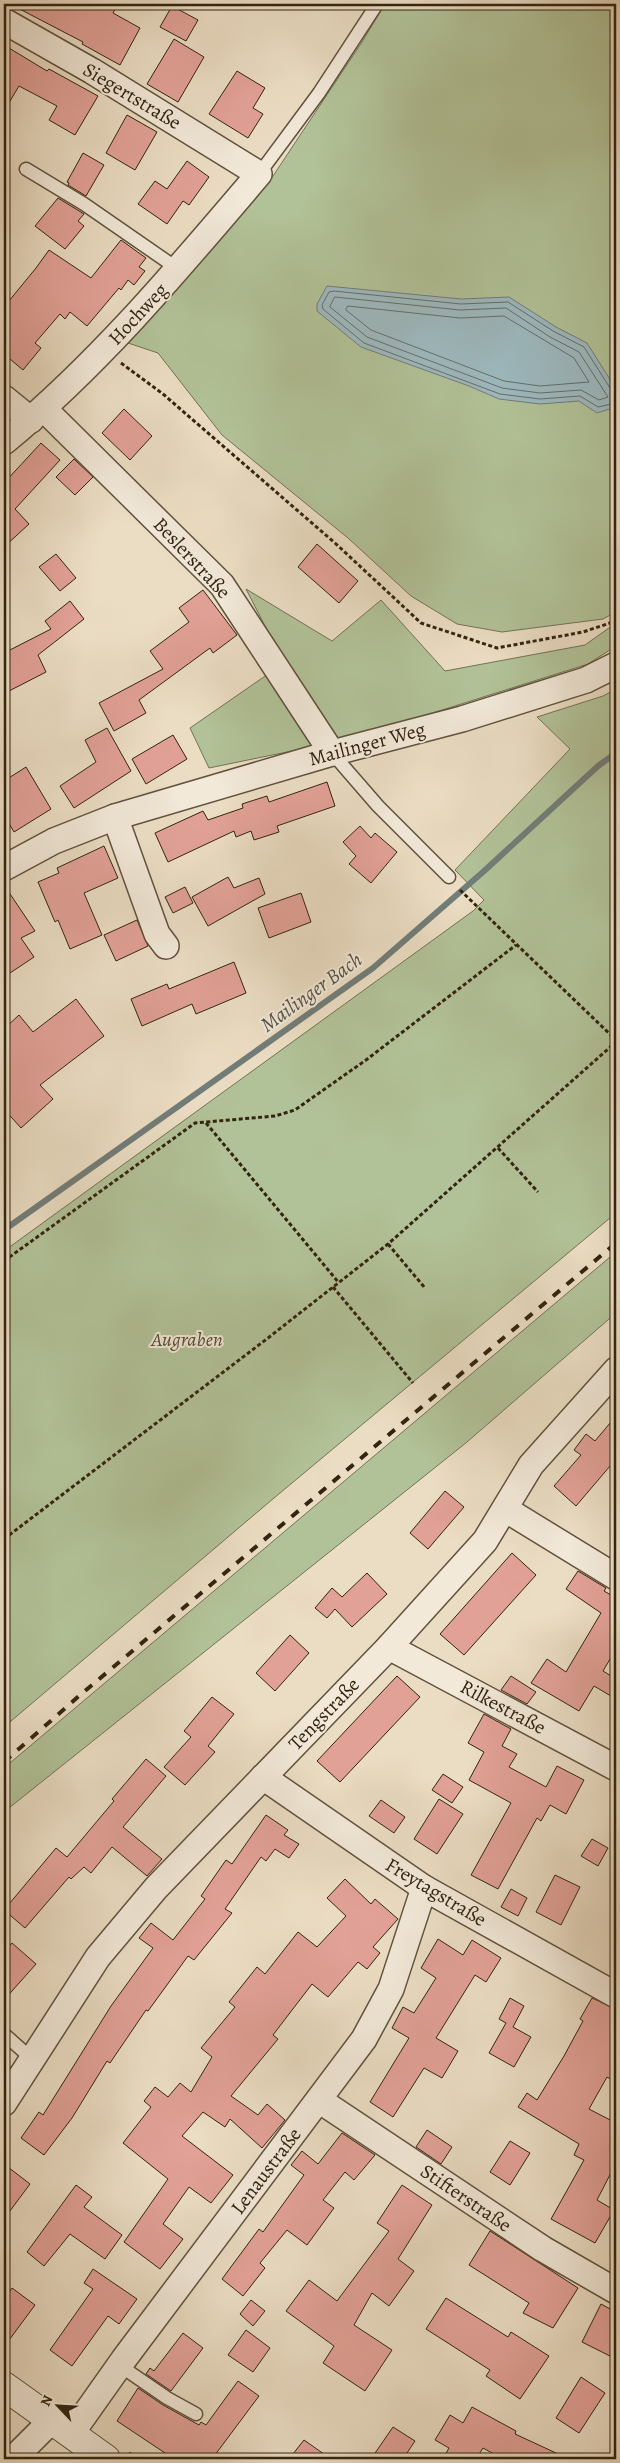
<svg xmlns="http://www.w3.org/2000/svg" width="620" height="2463" font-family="Alegreya,serif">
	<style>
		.green { fill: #b2c298; stroke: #727354 }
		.water { fill: #9db9bf; stroke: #727d79 }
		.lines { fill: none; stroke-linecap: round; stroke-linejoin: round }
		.shore { stroke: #686e68; stroke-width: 1 }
		.stream { stroke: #727d79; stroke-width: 6 }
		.building { fill: #e2a197; stroke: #322410 }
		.service-casing { stroke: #60523d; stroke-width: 15 }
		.minor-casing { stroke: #60523d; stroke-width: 28 }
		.tertiary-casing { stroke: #60523d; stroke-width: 30 }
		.path { stroke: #322410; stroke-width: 3; stroke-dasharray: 4 2.5; stroke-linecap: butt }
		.service { stroke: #f2e9d9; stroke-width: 12 }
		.minor { stroke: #f2e9d9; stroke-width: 25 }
		.tertiary { stroke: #f2e9d9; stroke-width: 28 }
		.rail { stroke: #322410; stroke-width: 4; stroke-dasharray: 9 9; stroke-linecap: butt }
		.labels { text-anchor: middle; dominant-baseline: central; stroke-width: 4; stroke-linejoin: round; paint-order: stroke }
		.street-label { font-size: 20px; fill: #322410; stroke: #f2e9d9 }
		.park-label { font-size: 20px; font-style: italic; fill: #524c32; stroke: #f2e9d9 }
		.water-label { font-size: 21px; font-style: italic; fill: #525145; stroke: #f2e9d9 }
	</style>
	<rect width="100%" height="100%" fill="#ebddc4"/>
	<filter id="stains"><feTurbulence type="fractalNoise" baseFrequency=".004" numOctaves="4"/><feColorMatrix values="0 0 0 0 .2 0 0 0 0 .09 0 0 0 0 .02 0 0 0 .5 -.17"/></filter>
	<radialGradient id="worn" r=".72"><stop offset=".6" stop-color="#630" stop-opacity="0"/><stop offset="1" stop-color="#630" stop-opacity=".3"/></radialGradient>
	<g class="green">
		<path d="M385,4H616V612L603,619L502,632L457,624L411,596L348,538L222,435L158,353L128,343L269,182L362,42Z"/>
		<path d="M246,589L332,641L381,600L445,671L585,645L616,623V646L588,664L350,739L209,768L190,728L284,663Z"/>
		<path d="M616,689V1213L274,1498L4,1727V1251L473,911L484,900L455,870L570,749L537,717L603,696Z"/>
		<path d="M616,1252V1313L467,1442L4,1812V1768Z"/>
	</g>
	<path class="water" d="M327,286L461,299L509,297L556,327L587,343L616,389V407L597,413L579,401L540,404L499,399L469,386L361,347L317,311V304Z"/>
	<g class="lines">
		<g class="shore">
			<path d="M335,297L460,310L506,308L550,337L579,352L608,397L599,400L581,390L540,393L502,388L367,337L330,307Z"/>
			<path d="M348,306L460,318L504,316L574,358L589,382L540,386L504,381L371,330L346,310Z"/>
			<path d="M616,391L610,388L584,347L553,331L508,302L461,304L334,291L329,292L322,305L323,309L364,343L500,394L540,399L580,396L598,407L616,403"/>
		</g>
		<path class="stream" d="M4,1230L373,968L483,872L598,766L616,753"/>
	</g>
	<g class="building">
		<path d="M10,4H118L113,13L140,28L120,65L82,44L83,42Z"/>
		<path d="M172,6L198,20L186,41L160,27Z"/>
		<path d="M174,39L204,57L178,102L147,84Z"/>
		<path d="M4,45L47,71L49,69L98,96L75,135L49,120L57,106L19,86L4,111Z"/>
		<path d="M237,71L265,88L253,108L263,114L248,138L209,114Z"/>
		<path d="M127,115L157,132L135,170L106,153Z"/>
		<path d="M83,153L104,165L86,196L68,185L69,183L67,182Z"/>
		<path d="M187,161L209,177L189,205L183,201L167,224L138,204L155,181L167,189Z"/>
		<path d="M58,198L84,214L78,221L84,226L65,249L35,226Z"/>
		<path d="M121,240L146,258L139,267L145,271L134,285L128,280L121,290L119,288L87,326L70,312L65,319L60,314L35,343L41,348L23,370L4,354V307L36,268L49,250L91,278Z"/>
		<path d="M124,409L152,436L130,460L102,433Z"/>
		<path d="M41,443L60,460L15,509L29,524L4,547V483Z"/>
		<path d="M74,459L93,477L75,495L56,477Z"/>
		<path d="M317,544L358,581L339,603L298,567Z"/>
		<path d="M56,554L76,578L60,591L39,567Z"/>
		<path d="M203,590L237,635L213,653L210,648L139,700L146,713L114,731L99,703L163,669L150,651L189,622L179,608Z"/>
		<path d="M70,601L84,619L38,655L46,672L9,691L4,681V653L51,629L45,621Z"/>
		<path d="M107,728L131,771L74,808L60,786L96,762L85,740Z"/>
		<path d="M173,735L187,759L146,784L132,759Z"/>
		<path d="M26,767L51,809L14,832L4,815V781Z"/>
		<path d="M327,782L335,806L277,826L279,832L254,840L251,831L236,837L234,831L168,862L155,833L203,811L208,820L243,808L242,804L267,796L269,802Z"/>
		<path d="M360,826L371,838L375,833L397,852L371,883L349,864L356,856L343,842Z"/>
		<path d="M104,846L118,878L84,893L102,935L70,949L58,920L55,922L38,882L59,873L57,868Z"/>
		<path d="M228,877L234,888L259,878L265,894L208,926L192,897Z"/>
		<path d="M4,885L35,931L21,938L34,957L10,973L4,964Z"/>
		<path d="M185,887L193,903L173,913L165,897Z"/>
		<path d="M301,893L311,922L269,938L258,908Z"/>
		<path d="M137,920L148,946L116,961L104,935Z"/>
		<path d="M234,962L246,993L196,1014L192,1004L142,1026L131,999L167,984L169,989Z"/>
		<path d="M76,999L104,1036L40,1085L53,1099L21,1128L4,1109V1029L19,1015L33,1032Z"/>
		<path d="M616,1416V1459L576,1506L554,1486L581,1455L574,1450L586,1434L595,1441Z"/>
		<path d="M445,1491L464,1507L428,1549L410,1533Z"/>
		<path d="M512,1553L536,1575L464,1655L440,1634Z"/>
		<path d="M578,1571L606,1588L604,1591L611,1595L613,1591H616V1649L603,1671L616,1679V1699L594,1686L579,1711L531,1683L547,1659L566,1672L601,1613L566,1589Z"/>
		<path d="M367,1573L387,1594L352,1627L335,1609L327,1618L315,1608L332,1588L342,1597Z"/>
		<path d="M290,1635L309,1653L275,1691L256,1673Z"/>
		<path d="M397,1676L420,1697L340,1782L317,1761Z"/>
		<path d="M511,1676L536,1692L527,1704L501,1690Z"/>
		<path d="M212,1697L234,1714L208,1746L215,1752L185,1785L164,1767L191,1737L184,1731Z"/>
		<path d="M484,1714L511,1729L502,1746L517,1754L509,1767L546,1787L557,1766L584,1780L566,1814L550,1805L541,1821L537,1818L498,1889L471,1875L511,1803L469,1780L484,1752L468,1743Z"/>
		<path d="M146,1759L166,1776L123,1827L162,1859L147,1876L112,1847L91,1873L84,1867L71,1879L69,1877L25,1928L4,1910L56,1848L67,1857L114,1801L112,1799Z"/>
		<path d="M443,1774L463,1787L452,1803L432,1790Z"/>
		<path d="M439,1799L463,1814L437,1854L414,1839Z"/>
		<path d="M381,1800L405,1817L394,1833L369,1816Z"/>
		<path d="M266,1815L288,1830L284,1835L299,1844L289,1858L275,1849L266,1861L261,1857L225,1909L232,1913L194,1960L188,1956L148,2011L146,2010L110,2063L107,2061L72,2118L44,2155L21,2138L39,2112L43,2115L111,2006L153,1948L139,1938L151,1923L173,1940L205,1899L201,1896L226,1860L232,1864Z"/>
		<path d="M592,1839L608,1848L598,1866L581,1856Z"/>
		<path d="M555,1875L580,1887L561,1925L536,1912Z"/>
		<path d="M345,1879L371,1904L375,1899L398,1919L373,1947L380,1953L367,1969L358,1962L328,1997L312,1984L273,2035L278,2039L231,2096L258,2115L267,2104L285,2120L262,2148L230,2119L225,2127L203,2112L182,2136L233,2175L211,2203L189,2187L163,2224L183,2239L160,2269L124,2242L168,2179L123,2143L151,2107L144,2101L155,2087L168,2097L180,2083L191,2092L212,2057L201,2048L235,2007L229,2002L257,1967L265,1974L298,1932L317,1947L346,1916L327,1898Z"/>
		<path d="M511,1889L527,1898L518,1916L501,1907Z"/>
		<path d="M438,1939L463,1955L472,1940L501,1958L486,1982L475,1975L436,2038L458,2051L442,2078L424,2068L393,2117L370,2102L409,2038L392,2028L403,2007L414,2013L436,1978L421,1968Z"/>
		<path d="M12,1943L36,1964L4,2000V1952Z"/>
		<path d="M510,1998L524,2006L513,2027L531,2037L514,2067L489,2053L506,2023L499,2019Z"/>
		<path d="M592,1998L616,2009V2082L607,2077L589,2109L616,2123V2163L597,2200L614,2210L595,2243L551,2219L584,2160L574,2155L579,2144L518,2107L527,2093L537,2100L564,2056L583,2021L580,2019Z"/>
		<path d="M427,2130L452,2147L441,2164L416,2147Z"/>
		<path d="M342,2133L375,2155L354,2180L345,2172L323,2200L334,2208L307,2245L287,2230L260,2263L265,2268L243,2296L222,2279L259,2229L263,2232L304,2175L291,2165L302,2151L318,2164Z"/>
		<path d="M510,2141L530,2153L510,2185L490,2172Z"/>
		<path d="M4,2164L30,2184L4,2219Z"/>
		<path d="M76,2185L92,2197L84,2207L122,2235L105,2259L70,2234L44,2266L27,2252Z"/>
		<path d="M402,2185L432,2205L398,2259L414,2271L389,2306L372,2293L354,2325L392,2350L365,2391L323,2363L334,2346L286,2311L309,2280L337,2301L389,2231L377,2223Z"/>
		<path d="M490,2231L578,2288L553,2328L523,2313L529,2303L469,2265Z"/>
		<path d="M93,2269L137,2299L119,2324L108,2316L72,2366L50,2350L93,2289L84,2283Z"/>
		<path d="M12,2288L35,2305L4,2347V2299Z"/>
		<path d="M446,2298L508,2337L511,2332L549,2356L520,2399L486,2376L490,2370L426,2329Z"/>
		<path d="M251,2300L265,2311L253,2326L240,2314Z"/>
		<path d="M601,2304L616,2312V2359L582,2342Z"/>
		<path d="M246,2330L270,2348L253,2372L228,2355Z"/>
		<path d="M183,2333L203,2348L171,2391L146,2374L150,2368L154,2371Z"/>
		<path d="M581,2377L605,2393L579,2433L556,2418Z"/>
		<path d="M238,2381L259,2396L212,2459H174L117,2421L138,2388L163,2405L199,2425L201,2422L206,2425Z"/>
		<path d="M472,2407L516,2431L515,2434L569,2459H503L483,2448L476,2459H443L449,2448L435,2440L450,2415L463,2423Z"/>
		<path d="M393,2427L415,2441L403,2459H371Z"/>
		<path d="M304,2440L331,2459H289Z"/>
	</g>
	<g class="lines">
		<g class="service-casing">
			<g id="service">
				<path d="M26,169L84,204L178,269"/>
				<path d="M259,174L319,93L377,4"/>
				<path d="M332,753L378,806L449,877"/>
				<path d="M4,2034L32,2059"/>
				<path d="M119,2365L167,2398L196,2414"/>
			</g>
		</g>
		<g class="minor-casing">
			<g id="minor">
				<path d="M4,21L92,71L259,174C179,268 100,363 4,442"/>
				<path d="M4,398L31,420"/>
				<path d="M44,409L222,585L332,753"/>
				<path d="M115,817L157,934L166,946"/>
				<path d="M4,868L54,841L115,817L332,753L462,719L586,680L616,665"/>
				<path d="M505,1509L616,1577"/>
				<path d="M389,1647L616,1768"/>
				<path d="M263,1777L424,1888L616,1995"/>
				<path d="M319,2100L543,2249L616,2291"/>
				<path d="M4,2103L98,1957L156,1888L389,1647L485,1541L531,1465L616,1370"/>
				<path d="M71,2434L124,2359L364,2039L391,1989L424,1888"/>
				<path d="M13,2459L51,2421"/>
			</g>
		</g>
		<g class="tertiary-casing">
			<path id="tertiary" d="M4,2386L106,2459"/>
		</g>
		<g class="path">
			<path d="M121,363L163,394L335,543L421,623L497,648L583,632L616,621"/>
			<path d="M460,890L616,1040"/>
			<path d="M206,1123L339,1283"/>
			<path d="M498,1148L538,1192"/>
			<path d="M388,1244L425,1288"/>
			<path d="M4,1261L195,1123L275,1116L295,1110L366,1060L516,945"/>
			<path d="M333,1287L413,1383"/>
			<path d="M4,1539L268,1338L388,1244L616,1042"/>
			<path d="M129,2453L139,2459"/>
		</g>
		<use href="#service" class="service"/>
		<use href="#minor" class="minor"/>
		<use href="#tertiary" class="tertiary"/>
		<path class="rail" d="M4,1762L79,1696L616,1243"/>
	</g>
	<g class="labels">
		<g class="street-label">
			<text transform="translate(132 96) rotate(31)">Siegertstraße</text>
			<text transform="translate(138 314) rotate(-47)">Hochweg</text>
			<text transform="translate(192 558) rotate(47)">Beslerstraße</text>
			<text transform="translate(367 744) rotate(-15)">Mailinger Weg</text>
			<text transform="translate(503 1707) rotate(28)">Rilkestraße</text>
			<text transform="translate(324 1714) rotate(-46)">Tengstraße</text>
			<text transform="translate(436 1892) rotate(31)">Freytagstraße</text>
			<text transform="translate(266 2171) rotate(-53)">Lenaustraße</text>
			<text transform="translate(466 2198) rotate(34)">Stifterstraße</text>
		</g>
		<g class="park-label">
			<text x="187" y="1339">Augraben</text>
		</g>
		<g class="water-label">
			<text transform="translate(311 992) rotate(-36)">Mailinger Bach</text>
		</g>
	</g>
	<rect width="620" height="2463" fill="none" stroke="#ebddc4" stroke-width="20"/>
	<rect x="5" y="5" width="610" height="2453" fill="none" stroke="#322410" stroke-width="2.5"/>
	<rect x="10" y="10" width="600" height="2443" fill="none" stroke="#322410"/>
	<g transform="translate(58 2406) rotate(295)" stroke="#f2e9d9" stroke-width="4" paint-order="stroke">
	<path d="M0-4L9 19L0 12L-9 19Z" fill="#322410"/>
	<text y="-8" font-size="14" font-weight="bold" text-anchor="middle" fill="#322410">N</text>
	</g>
	<rect width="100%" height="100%" filter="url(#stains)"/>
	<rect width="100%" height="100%" fill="url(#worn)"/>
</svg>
